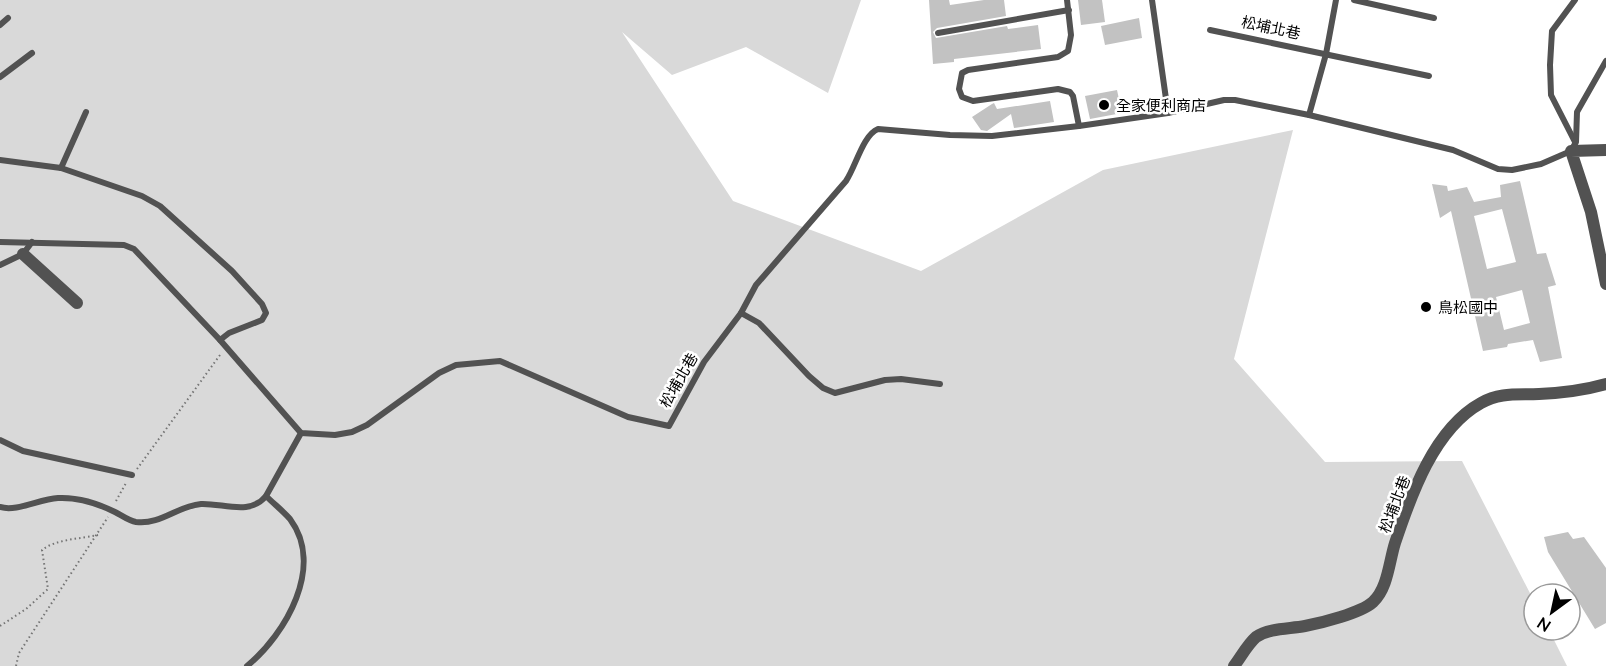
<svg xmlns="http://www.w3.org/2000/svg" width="1606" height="666" font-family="Lato,'Noto Sans TC',sans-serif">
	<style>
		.green { fill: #d9d9d9 }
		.building { fill: #c2c2c2; fill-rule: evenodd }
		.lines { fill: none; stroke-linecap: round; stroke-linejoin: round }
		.path { stroke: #747474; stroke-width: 2; stroke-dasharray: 1.5 3; stroke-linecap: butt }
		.service { stroke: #525252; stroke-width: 6 }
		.minor { stroke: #525252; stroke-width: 12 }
		.poi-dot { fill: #000; stroke: #fff; stroke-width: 2 }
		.labels { text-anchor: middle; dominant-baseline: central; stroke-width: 5; stroke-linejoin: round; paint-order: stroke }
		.street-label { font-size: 15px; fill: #000; stroke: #fff }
		.poi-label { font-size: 15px; fill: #000; stroke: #fff; text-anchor: start }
	</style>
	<rect width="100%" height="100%" fill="#fff"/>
	<path class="green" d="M0,0H861L828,93L746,47L672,75L622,32L733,201L921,271L1103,170L1293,130L1234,359L1325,462L1462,461L1534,601V630H1549L1567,666H0Z"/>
	<g class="building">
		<path d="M929,0H949L950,5L984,0H1004L1006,16L937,28L933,32L936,38L1007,26L1008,29L1038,25L1041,49L954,59V62L933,64Z"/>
		<path d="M1078,0H1102L1105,22L1081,25Z"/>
		<path d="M1139,18L1142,38L1105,45L1101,26Z"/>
		<path d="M1117,90L1122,113L1090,119L1085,96Z"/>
		<path d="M1050,101L1054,122L1014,128L1011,114L987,131L981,130L972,117L992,104L994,103L997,109Z"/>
		<path d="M1520,181L1537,254L1546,253L1556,285L1548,287L1562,358L1540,362L1533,340L1508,344L1507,347L1483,351L1451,211L1440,218L1432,184L1447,186L1448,191L1467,187L1474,202L1501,197L1500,185ZM1502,209L1516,262L1487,269L1474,216ZM1522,290L1530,323L1504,330L1496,297Z"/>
		<path d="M1568,532L1573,539L1584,537L1606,568V623L1595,629L1548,552L1544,537Z"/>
	</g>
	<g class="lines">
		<g class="path">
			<path d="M137,469L220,355"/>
			<path d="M116,501L126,483"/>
			<path d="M0,626L26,609L48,589L42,550C56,539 80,539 98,535"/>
			<path d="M16,666L19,653L108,517"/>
		</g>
		<g class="service">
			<path d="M1067,0L1071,35L1068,51L1058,57L968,70L962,73L959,89L962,97L973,101L1058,89L1070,92L1073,96L1079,126"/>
			<path d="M1152,0L1168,113"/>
			<path d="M1354,0L1434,18"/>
			<path d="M1575,0L1552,31L1550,65L1551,95L1575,142"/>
			<path d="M0,25L8,18"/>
			<path d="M1210,30L1429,76"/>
			<path d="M938,33L1069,10"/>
			<path d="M0,77L32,53"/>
			<path d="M1309,115L1326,54L1336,0"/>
			<path d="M0,160L61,168L142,196L160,206L232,271L262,304L266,313L262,320L229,333L220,340"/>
			<path d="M61,168L86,112"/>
			<path d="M0,242L124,245L134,249L220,340L301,433L335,435L352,432L367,425L439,373L456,365L500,361L628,417L669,426L704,362L741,313L756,285L846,181C856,166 863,135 878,129L950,135L992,136L1079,126L1168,113L1224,100H1235L1309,115L1453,150L1498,169L1512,170L1541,164L1571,151L1576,142L1577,112L1606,61"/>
			<path d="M0,265L23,254L32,242"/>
			<path d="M741,313L759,323L809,376L823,388L835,393L885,380L901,379L940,384"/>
			<path d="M0,440L23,451L132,475"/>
			<path d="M0,507C17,512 39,499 58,498C79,497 97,503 115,512C121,515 129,521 136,522C161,525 177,506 201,504C223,503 250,516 266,496L301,433"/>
			<path d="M247,666C286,634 325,566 290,519C283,511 274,504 266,496"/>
		</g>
		<g class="minor">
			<path d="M1606,150L1571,151L1591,212L1606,284"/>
			<path d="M23,254L77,303"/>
			<path d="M1234,666C1241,657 1247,645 1256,637C1269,628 1289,629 1305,626C1321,623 1361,613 1373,602C1388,588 1389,562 1395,543C1411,495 1434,429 1481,403C1500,392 1518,395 1539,394C1561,393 1585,390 1606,384"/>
		</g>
	</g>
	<g class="poi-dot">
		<circle cx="1104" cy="105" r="6"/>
		<circle cx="1426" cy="307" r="6"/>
	</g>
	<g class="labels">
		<g class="street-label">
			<text transform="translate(1271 27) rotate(12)">松埔北巷</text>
			<text transform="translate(678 380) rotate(-60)">松埔北巷</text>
			<text transform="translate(1394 504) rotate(-69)">松埔北巷</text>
		</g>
		<g class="poi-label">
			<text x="1116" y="105">全家便利商店</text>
			<text x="1438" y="307">鳥松國中</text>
		</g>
	</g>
	<g transform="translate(1552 612) rotate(213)"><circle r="28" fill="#ffffff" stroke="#999999" stroke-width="1.5"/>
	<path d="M0-4.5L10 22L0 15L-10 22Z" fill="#000000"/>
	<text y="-9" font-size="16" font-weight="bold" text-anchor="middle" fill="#000000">N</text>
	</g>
</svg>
